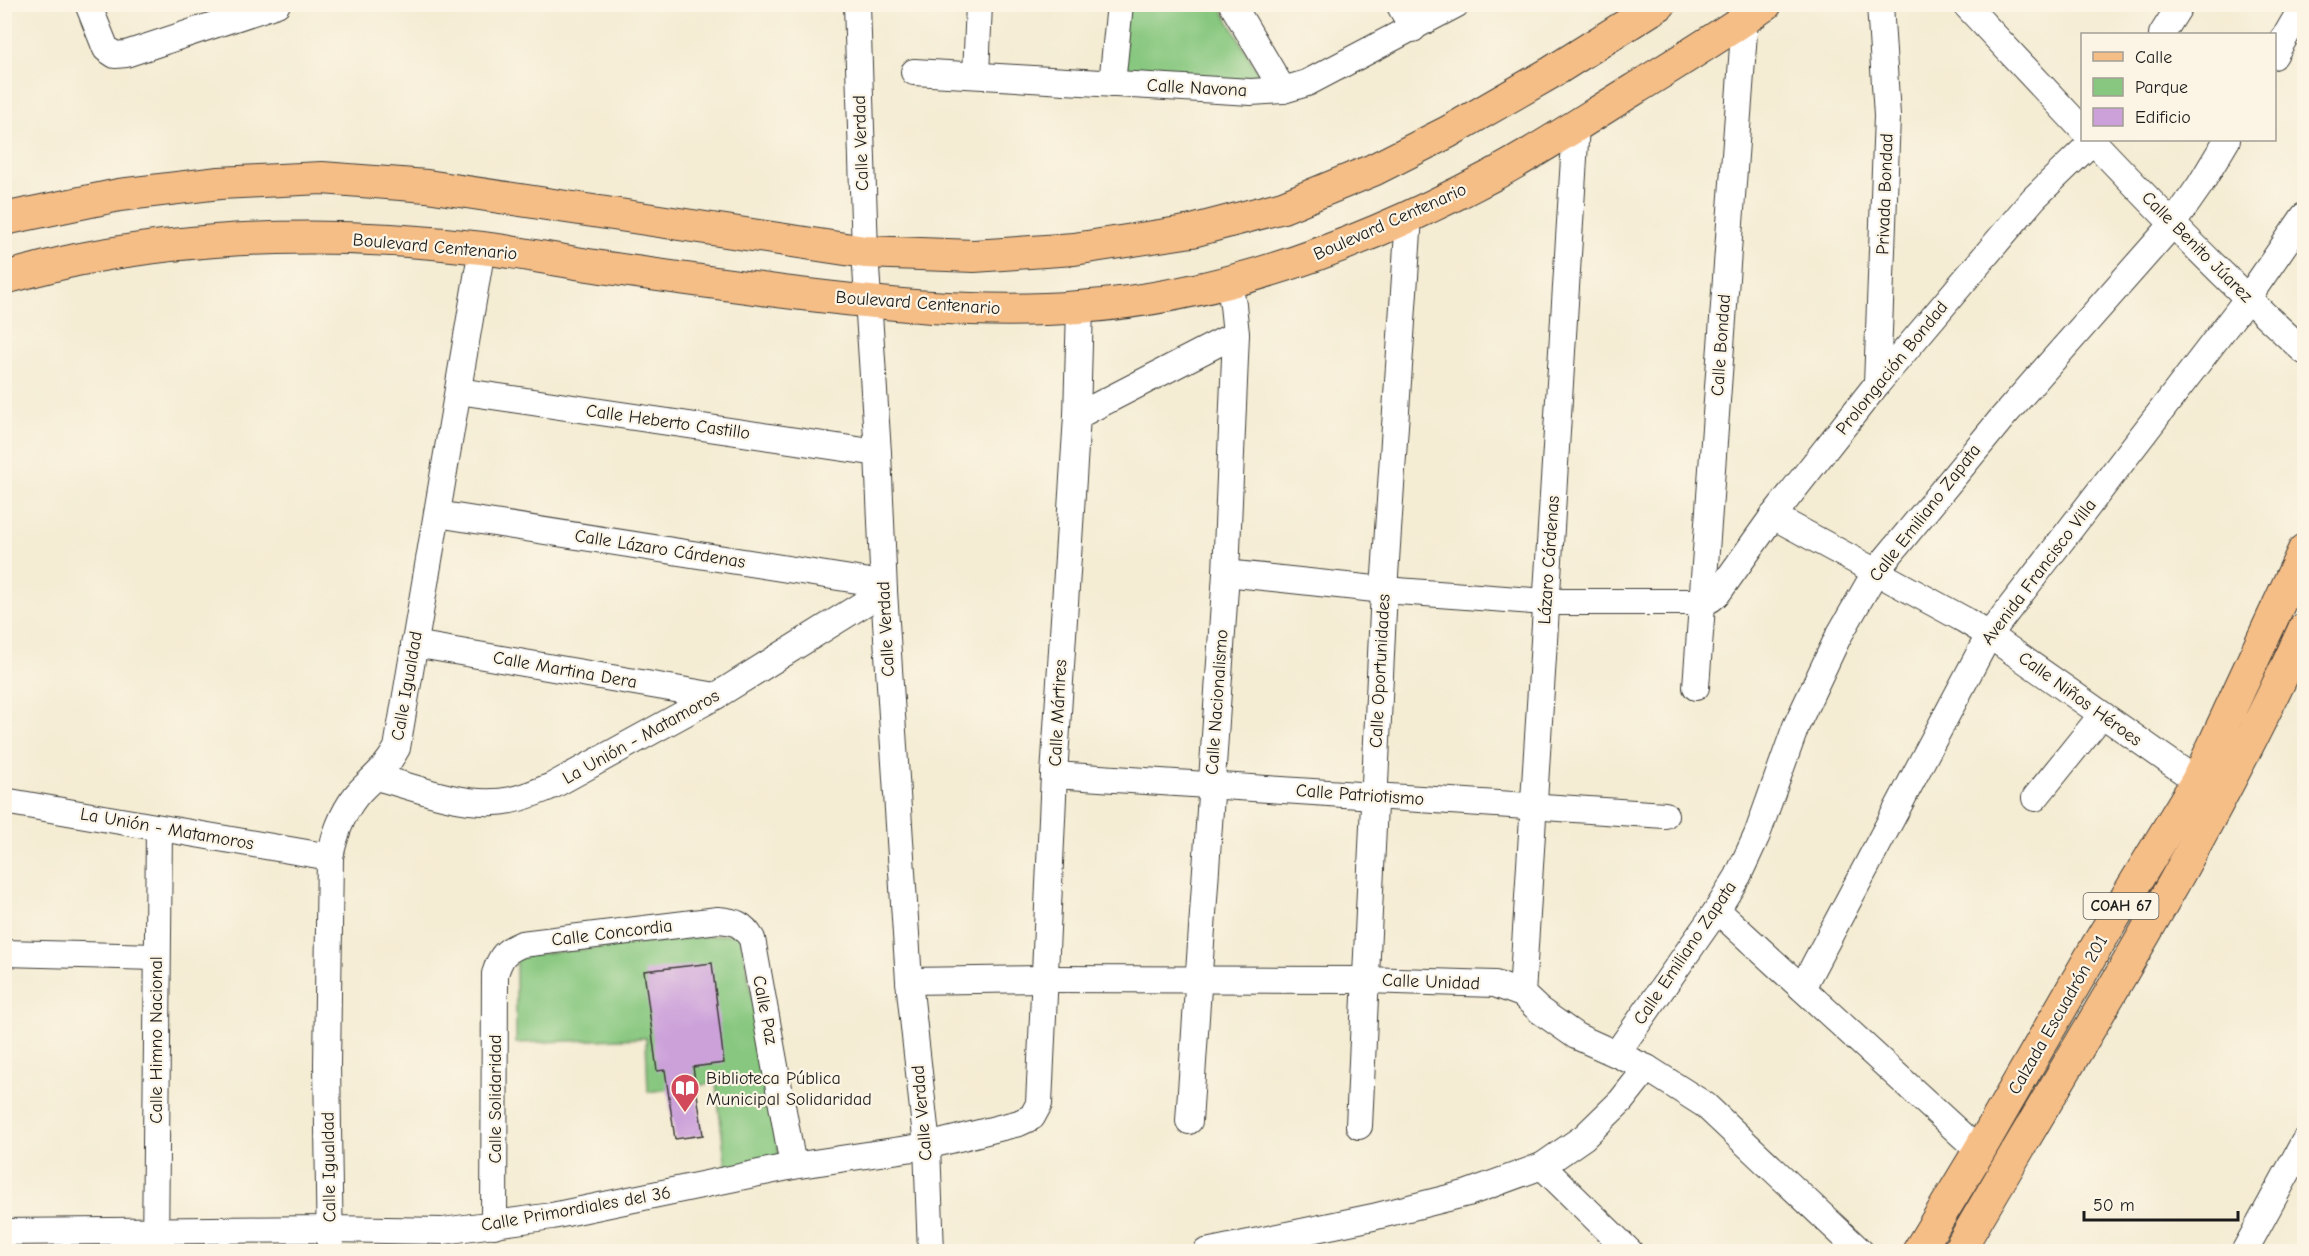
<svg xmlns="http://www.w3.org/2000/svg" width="2309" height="1256" font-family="'Comic Neue',sans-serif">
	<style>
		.green { fill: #87c77f; stroke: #52724e; stroke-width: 1.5 }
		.building { fill: #cca1da }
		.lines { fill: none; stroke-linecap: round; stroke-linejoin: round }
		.minor-casing { stroke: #3c3b37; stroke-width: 28 }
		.major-casing { stroke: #3c3b37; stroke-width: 34 }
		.minor { stroke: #fff; stroke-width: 26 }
		.major { stroke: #f6be87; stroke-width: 32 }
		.labels { text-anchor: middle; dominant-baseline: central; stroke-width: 4.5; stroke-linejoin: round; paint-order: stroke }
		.shield { fill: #fcf5e5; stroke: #5f5d58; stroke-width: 1.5 }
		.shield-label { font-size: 16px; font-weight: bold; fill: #1c1c1c }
		.street-label { font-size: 18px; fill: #1c1c1c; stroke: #fcf5e5 }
		.poi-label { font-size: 18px; fill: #1c1c1c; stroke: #fcf5e5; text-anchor: start }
	</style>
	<rect width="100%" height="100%" fill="#fcf5e5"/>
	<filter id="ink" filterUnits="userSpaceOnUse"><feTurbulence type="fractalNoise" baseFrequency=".0167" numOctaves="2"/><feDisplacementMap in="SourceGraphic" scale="12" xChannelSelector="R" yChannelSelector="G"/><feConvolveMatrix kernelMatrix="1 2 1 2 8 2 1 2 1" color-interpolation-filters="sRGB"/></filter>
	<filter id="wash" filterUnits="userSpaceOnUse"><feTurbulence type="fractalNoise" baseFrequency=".008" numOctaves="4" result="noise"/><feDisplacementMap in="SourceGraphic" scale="24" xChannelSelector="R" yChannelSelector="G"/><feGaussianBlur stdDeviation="1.35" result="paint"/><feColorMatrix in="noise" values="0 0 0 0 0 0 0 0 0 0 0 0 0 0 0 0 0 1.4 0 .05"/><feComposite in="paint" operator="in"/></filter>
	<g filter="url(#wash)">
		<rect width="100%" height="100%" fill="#f4ecd3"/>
		<g class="green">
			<path d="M1219,4L1265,85L1119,81L1126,5Z"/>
			<path d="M741,933L780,1160L726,1169L716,1083L648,1092L646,1038L516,1043V956Z"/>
		</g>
		<g id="blocks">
			<path class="building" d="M712,963L724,1063L693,1067L703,1135L675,1139L665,1070L657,1071L644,971Z"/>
		</g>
	</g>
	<g filter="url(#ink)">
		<use href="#blocks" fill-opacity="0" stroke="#3c3b37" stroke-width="1.5"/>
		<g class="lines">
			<g class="minor-casing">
				<g id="minor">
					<path d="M88,4L106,49L115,55L126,54L277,4"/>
					<path d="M857,4L865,252L878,453L884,591L909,981L927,1146L931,1252"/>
					<path d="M1232,4L1283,90"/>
					<path d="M1399,4L1413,29"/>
					<path d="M1965,4L2082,129"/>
					<path d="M2162,34L2181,4"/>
					<path d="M2274,56L2304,4"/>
					<path d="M914,72L1251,92L1283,90L1307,83L1457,4"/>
					<path d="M976,75L979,4"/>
					<path d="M1112,84L1120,4"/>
					<path d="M2092,140C2161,213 2230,284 2304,351"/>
					<path d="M1877,384L1887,116L1880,4"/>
					<path d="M458,391L878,453"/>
					<path d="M1077,416L1236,334"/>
					<path d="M437,514L883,584"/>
					<path d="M1773,516L1963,619L1989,635L2197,781"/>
					<path d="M1226,573L1384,590L1546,602H1701L1711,599L1718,593L1773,516L1877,384L2034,198L2094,140"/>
					<path d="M414,644L716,696"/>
					<path d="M1696,687L1745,19L1740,6"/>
					<path d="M1054,775L1665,815"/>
					<path d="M376,777C414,787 455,804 494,802C514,802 534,793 552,786L716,696L884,591"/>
					<path d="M2035,798L2101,716"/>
					<path d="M4,801L330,857"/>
					<path d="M1717,910L1979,1151"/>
					<path d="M4,953L157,957"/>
					<path d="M909,981L1044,979L1365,980L1495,984L1522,994L1539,1010L1576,1036L1647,1068L1705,1105L1861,1252"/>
					<path d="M1802,988L1989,635L2247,299L2304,216"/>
					<path d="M1522,994L1576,126"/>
					<path d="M1617,1053L1717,910L1738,876L1757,835L1796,726L1838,637L1876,571L2002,418L2172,225L2200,185L2227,140"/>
					<path d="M1189,1121L1226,573L1236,334L1233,305L1229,283"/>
					<path d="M1359,1126L1384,590L1409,217"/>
					<path d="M1542,1166L1630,1252"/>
					<path d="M494,1225L495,974C501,955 505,951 522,944L718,920C735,921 743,924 752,939L793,1166"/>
					<path d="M4,1232L330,1229L443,1231L552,1216L793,1166L927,1146L1019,1123L1032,1117L1039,1104L1054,775L1077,416L1080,307"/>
					<path d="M155,1252L159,828"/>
					<path d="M330,1252L327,1065L330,857C335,833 343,809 361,790C376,775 386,768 397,748L482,248"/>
					<path d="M1206,1252L1373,1217L1468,1193L1542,1166L1584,1137L1621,1101L1647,1068"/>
					<path d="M2244,1252L2304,1142"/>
				</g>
			</g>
			<g class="major-casing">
				<g id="major">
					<path d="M4,219L119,195L219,183L322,178L427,186L865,252L974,256L1074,249L1192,231L1283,207L1373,170L1448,132L1552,72L1660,4"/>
					<path d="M4,278C28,272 52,265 76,260C209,233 348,232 482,248C522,253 561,261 601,267C662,276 723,284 784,292C882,304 981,315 1079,307C1224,297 1364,244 1491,176C1540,150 1586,119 1633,90C1678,62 1723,35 1766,4"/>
					<path d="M1918,1252L1979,1151L2098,944L2197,781L2304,550"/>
					<path d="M1958,1252C2077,1046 2206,845 2304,629"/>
				</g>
			</g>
			<use href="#minor" class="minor"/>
			<use href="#major" class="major"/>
		</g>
	</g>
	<defs>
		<g id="library-pin" transform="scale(1.5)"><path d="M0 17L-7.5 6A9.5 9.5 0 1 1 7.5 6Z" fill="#d1495b" stroke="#fcf5e5"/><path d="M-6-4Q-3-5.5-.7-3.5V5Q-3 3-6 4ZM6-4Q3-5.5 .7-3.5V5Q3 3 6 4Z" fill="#fff"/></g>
	</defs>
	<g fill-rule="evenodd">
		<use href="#library-pin" x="685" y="1088"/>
	</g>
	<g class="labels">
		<rect class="shield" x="2083.5" y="893" width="75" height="26" rx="4.5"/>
		<g class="shield-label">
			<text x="2121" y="906">COAH 67</text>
		</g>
		<g class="street-label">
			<text transform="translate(1197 88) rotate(3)">Calle Navona</text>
			<text transform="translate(861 143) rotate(-92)">Calle Verdad</text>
			<text transform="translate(1885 194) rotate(-88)">Privada Bondad</text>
			<text transform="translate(1390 222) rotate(-24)">Boulevard Centenario</text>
			<text transform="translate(435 247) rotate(5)">Boulevard Centenario</text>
			<text transform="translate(2197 247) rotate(45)">Calle Benito Júarez</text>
			<text transform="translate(918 303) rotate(4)">Boulevard Centenario</text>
			<text transform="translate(1721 345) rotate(-86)">Calle Bondad</text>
			<text transform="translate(1892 368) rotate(-51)">Prolongación Bondad</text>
			<text transform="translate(668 422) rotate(8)">Calle Heberto Castillo</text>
			<text transform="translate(1925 513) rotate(-52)">Calle Emiliano Zapata</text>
			<text transform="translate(660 549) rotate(9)">Calle Lázaro Cárdenas</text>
			<text transform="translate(1549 560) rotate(-86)">Lázaro Cárdenas</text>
			<text transform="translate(2039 572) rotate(-53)">Avenida Francisco Villa</text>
			<text transform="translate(886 629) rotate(-93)">Calle Verdad</text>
			<text transform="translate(565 670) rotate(10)">Calle Martina Dera</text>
			<text transform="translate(1380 671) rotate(-87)">Calle Oportunidades</text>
			<text transform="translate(407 686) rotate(-80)">Calle Igualdad</text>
			<text transform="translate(2080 699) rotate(36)">Calle Niños Héroes</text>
			<text transform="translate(1217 702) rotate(-86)">Calle Nacionalismo</text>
			<text transform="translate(1058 713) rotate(-87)">Calle Mártires</text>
			<text transform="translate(641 737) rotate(-29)">La Unión - Matamoros</text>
			<text transform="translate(1360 795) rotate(4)">Calle Patriotismo</text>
			<text transform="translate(167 829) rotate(10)">La Unión - Matamoros</text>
			<text transform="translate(612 933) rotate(-7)">Calle Concordia</text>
			<text transform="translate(1685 953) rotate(-56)">Calle Emiliano Zapata</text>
			<text transform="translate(1431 982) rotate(2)">Calle Unidad</text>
			<text transform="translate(765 1010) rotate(79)">Calle Paz</text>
			<text transform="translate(2058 1015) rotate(-60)">Calzada Escuadrón 201</text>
			<text transform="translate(156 1040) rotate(-90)">Calle Himno Nacional</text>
			<text transform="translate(495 1099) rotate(-90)">Calle Solidaridad</text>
			<text transform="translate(922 1113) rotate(-95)">Calle Verdad</text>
			<text transform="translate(329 1167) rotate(-91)">Calle Igualdad</text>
			<text transform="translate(576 1209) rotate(-10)">Calle Primordiales del 36</text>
		</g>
		<g class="poi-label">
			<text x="706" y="1078">Biblioteca Pública<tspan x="706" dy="21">Municipal Solidaridad</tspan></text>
		</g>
	</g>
	<rect width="2309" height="1256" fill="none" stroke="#fcf5e5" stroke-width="24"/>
	<rect x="2081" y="33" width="195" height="108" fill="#fcf5e5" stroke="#a29e95" stroke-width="1.5"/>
	<rect x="2093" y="52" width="30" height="9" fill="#f6be87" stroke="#a29e95" stroke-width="1.5"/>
	<text x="2135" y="63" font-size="18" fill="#1c1c1c">Calle</text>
	<rect x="2093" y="78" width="30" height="18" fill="#87c77f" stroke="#a29e95" stroke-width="1.5"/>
	<text x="2135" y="93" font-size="18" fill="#1c1c1c">Parque</text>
	<rect x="2093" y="108" width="30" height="18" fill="#cca1da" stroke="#a29e95" stroke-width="1.5"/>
	<text x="2135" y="123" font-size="18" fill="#1c1c1c">Edificio</text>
	<path d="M2084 1211v9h154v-9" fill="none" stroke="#1c1c1c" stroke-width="3"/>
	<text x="2093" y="1211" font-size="18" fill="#1c1c1c" stroke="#fcf5e5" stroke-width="4.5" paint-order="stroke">50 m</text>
</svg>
